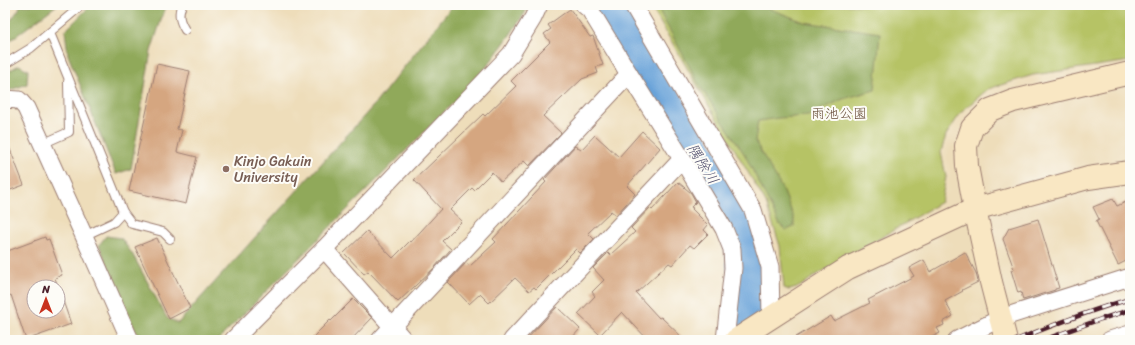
<svg xmlns="http://www.w3.org/2000/svg" width="1135" height="345" font-family="Sriracha,'Klee One',sans-serif">
	<style>
		.green { fill: #b6c365; stroke: #807148 }
		.forest { fill: #90a95a; stroke: #6d6442 }
		.lines { fill: none; stroke-linecap: round; stroke-linejoin: round }
		.river { stroke: #69a3d9; stroke-width: 36 }
		.building { fill: #d5a680; fill-rule: evenodd }
		.lane-casing { stroke: #9c7e72; stroke-width: 10 }
		.street-casing { stroke: #9c7e72; stroke-width: 19 }
		.secondary-casing { stroke: #9c7e72; stroke-width: 24 }
		.lane { stroke: #fff; stroke-width: 8 }
		.street { stroke: #fff; stroke-width: 17 }
		.secondary { stroke: #f9e7c3; stroke-width: 22 }
		.rail-casing { stroke: #4a1f2b; stroke-width: 4.5 }
		.rail { stroke: #fdfcf7; stroke-width: 3; stroke-dasharray: 9; stroke-linecap: butt }
		.education-dot { fill: #8d6e63; stroke: #fdfcf7; stroke-width: 1.5 }
		.labels { text-anchor: middle; dominant-baseline: central; stroke-width: 4; stroke-linejoin: round; paint-order: stroke }
		.park-label { font-size: 14px; fill: #6a503c; stroke: #fdfcf7 }
		.education-label { font-size: 14px; fill: #785e54; stroke: #fdfcf7; text-anchor: start }
		.water-label { font-size: 15px; font-style: italic; fill: #565471; stroke: #fdfcf7 }
	</style>
	<rect width="100%" height="100%" fill="#fdfcf7"/>
	<filter id="ink" filterUnits="userSpaceOnUse"><feTurbulence type="fractalNoise" baseFrequency=".025" numOctaves="2"/><feDisplacementMap in="SourceGraphic" scale="8" xChannelSelector="R" yChannelSelector="G"/><feConvolveMatrix kernelMatrix="1 2 1 2 8 2 1 2 1" color-interpolation-filters="sRGB"/></filter>
	<filter id="wash" filterUnits="userSpaceOnUse"><feTurbulence type="fractalNoise" baseFrequency=".012" numOctaves="4" result="noise"/><feDisplacementMap in="SourceGraphic" scale="16" xChannelSelector="R" yChannelSelector="G"/><feGaussianBlur stdDeviation="0.9" result="paint"/><feColorMatrix in="noise" values="0 0 0 0 0 0 0 0 0 0 0 0 0 0 0 0 0 1.4 0 .05"/><feComposite in="paint" operator="in"/></filter>
	<g filter="url(#wash)">
		<rect width="100%" height="100%" fill="#eeddba"/>
		<path class="green" d="M650,5H1130V61L1033,75L988,89L962,111L946,135L941,152L946,177L941,202C900,226 860,251 818,274C807,280 802,288 789,290L784,288L780,246L766,203Z"/>
		<g class="forest">
			<path d="M20,5H57L8,42L5,28L19,9Z"/>
			<path d="M91,5H166L151,51L131,169L116,174L68,55L65,31Z"/>
			<path d="M453,5H527L525,13L505,42L479,77L218,340H139L99,245L106,236L121,238L133,255L167,318L178,323L374,105Z"/>
			<path d="M656,5H760L804,22L880,33L875,90L843,99L808,116L779,118L758,121L755,141L784,192L794,218V227L786,230L780,225L745,155L701,88Z"/>
			<path d="M19,65L28,70L27,84L5,92V73Z"/>
		</g>
		<g class="lines">
			<path class="river" d="M609,5L617,22L680,127L721,192L743,249L747,295L741,340"/>
		</g>
		<g id="blocks">
			<g class="building">
				<path d="M570,9L590,37L593,36L603,65L596,67L598,73L582,79L543,116L561,133L529,166L524,161L501,182L492,172L474,190L472,188L450,210L462,221L442,241L451,249L434,268L398,302L368,271L364,274L344,253L367,231L393,258L410,241L411,242L441,209L414,180L483,114L485,116L516,86L511,81L550,42L544,34L551,29L548,25Z"/>
				<path d="M157,64L190,71L177,129L182,130L177,152L197,157L186,204L129,191Z"/>
				<path d="M642,131L660,148L627,186L635,194L616,215L611,211L588,233L594,239L580,253L576,249L536,289L534,287L529,291L515,278L489,303L480,294L469,304L448,282L466,263L470,266L496,242L493,239L546,182L544,180L575,146L581,150L595,135L619,157Z"/>
				<path d="M5,139H6L24,185L5,192Z"/>
				<path d="M678,182L691,193L696,202L691,207L693,208L692,209L708,225L704,230L708,234L694,248L690,245L672,265L669,263L636,293L659,318L661,317L685,340H648L622,312L600,335L578,314L595,296L592,292L604,280L593,268L608,253L610,255L635,232L631,228L650,208L652,210Z"/>
				<path d="M1113,199L1117,206L1130,200V259L1118,265L1096,221L1099,219L1093,207Z"/>
				<path d="M1038,219L1059,288L1055,289V290L1023,300L1021,292L1018,293L1011,270L1014,269L1003,239L1009,228Z"/>
				<path d="M45,237L46,240L49,239L62,275L55,278L71,324L26,340L11,295L5,297V252ZM34,287H58V311H34Z"/>
				<path d="M157,238L190,308L169,319L135,247Z"/>
				<path d="M965,252L976,273L978,282L962,290L963,291L945,301L953,316L943,322L944,325L937,328L940,333L926,340H791L831,316L834,321L870,303L868,300L914,276L909,268L924,260L930,272Z"/>
				<path d="M353,299L372,318L351,340H310L330,320L331,321Z"/>
				<path d="M557,307L580,329L570,340H526Z"/>
			</g>
		</g>
	</g>
	<g filter="url(#ink)">
		<use href="#blocks" fill-opacity="0" stroke="#9c7e72" stroke-width="1"/>
		<g class="lines">
			<g class="lane-casing">
				<g id="lane">
					<path d="M182,5C177,14 180,22 185,30"/>
					<path d="M50,33L123,212L114,222L84,236"/>
					<path d="M5,64L31,48L82,5"/>
					<path d="M42,144L69,132L68,82"/>
					<path d="M123,212L132,224L163,232L170,239"/>
				</g>
			</g>
			<g class="street-casing">
				<g id="street">
					<path d="M584,5L590,10L629,74L682,159L724,229L732,249L733,268L725,340"/>
					<path d="M633,5L753,210L770,267L771,317"/>
					<path d="M5,99L19,100L26,108L84,236L130,340"/>
					<path d="M324,249L404,340"/>
					<path d="M233,340L324,249L511,54L533,18L539,5"/>
					<path d="M380,340L629,74"/>
					<path d="M512,340L682,159"/>
					<path d="M957,340L1001,318L1130,277"/>
					<path d="M1110,340L1130,334"/>
				</g>
			</g>
			<g class="secondary-casing">
				<g id="secondary">
					<path d="M736,340L848,268L975,209L1088,178L1130,172"/>
					<path d="M1006,340L991,282L975,209L967,166L966,146L972,128L990,110L1013,101L1130,73"/>
				</g>
			</g>
			<use href="#lane" class="lane"/>
			<use href="#street" class="street"/>
			<use href="#secondary" class="secondary"/>
			<g class="rail-casing">
				<g id="rail">
					<path d="M1016,340C1053,325 1091,310 1130,299"/>
					<path d="M1043,340L1101,319L1130,310"/>
				</g>
			</g>
			<use href="#rail" class="rail"/>
		</g>
	</g>
	<circle class="education-dot" cx="226" cy="169" r="4"/>
	<g class="labels">
		<g class="park-label">
			<text x="839" y="113">雨池公園</text>
		</g>
		<g class="education-label">
			<text x="234" y="161">Kinjo Gakuin<tspan x="234" dy="16">University</tspan></text>
		</g>
		<g class="water-label">
			<text transform="translate(703 164) rotate(58)">隅除川</text>
		</g>
	</g>
	<rect width="1135" height="345" fill="none" stroke="#fdfcf7" stroke-width="20"/>
	<g transform="translate(46 299)"><circle r="19" fill="#fdfcf7" stroke="#b5a4a5"/>
	<path d="M0-3L7 15L0 10L-7 15Z" fill="#c8321e"/>
	<text y="-6" font-size="11" font-weight="bold" text-anchor="middle" fill="#4a1f2b">N</text>
	</g>
</svg>
